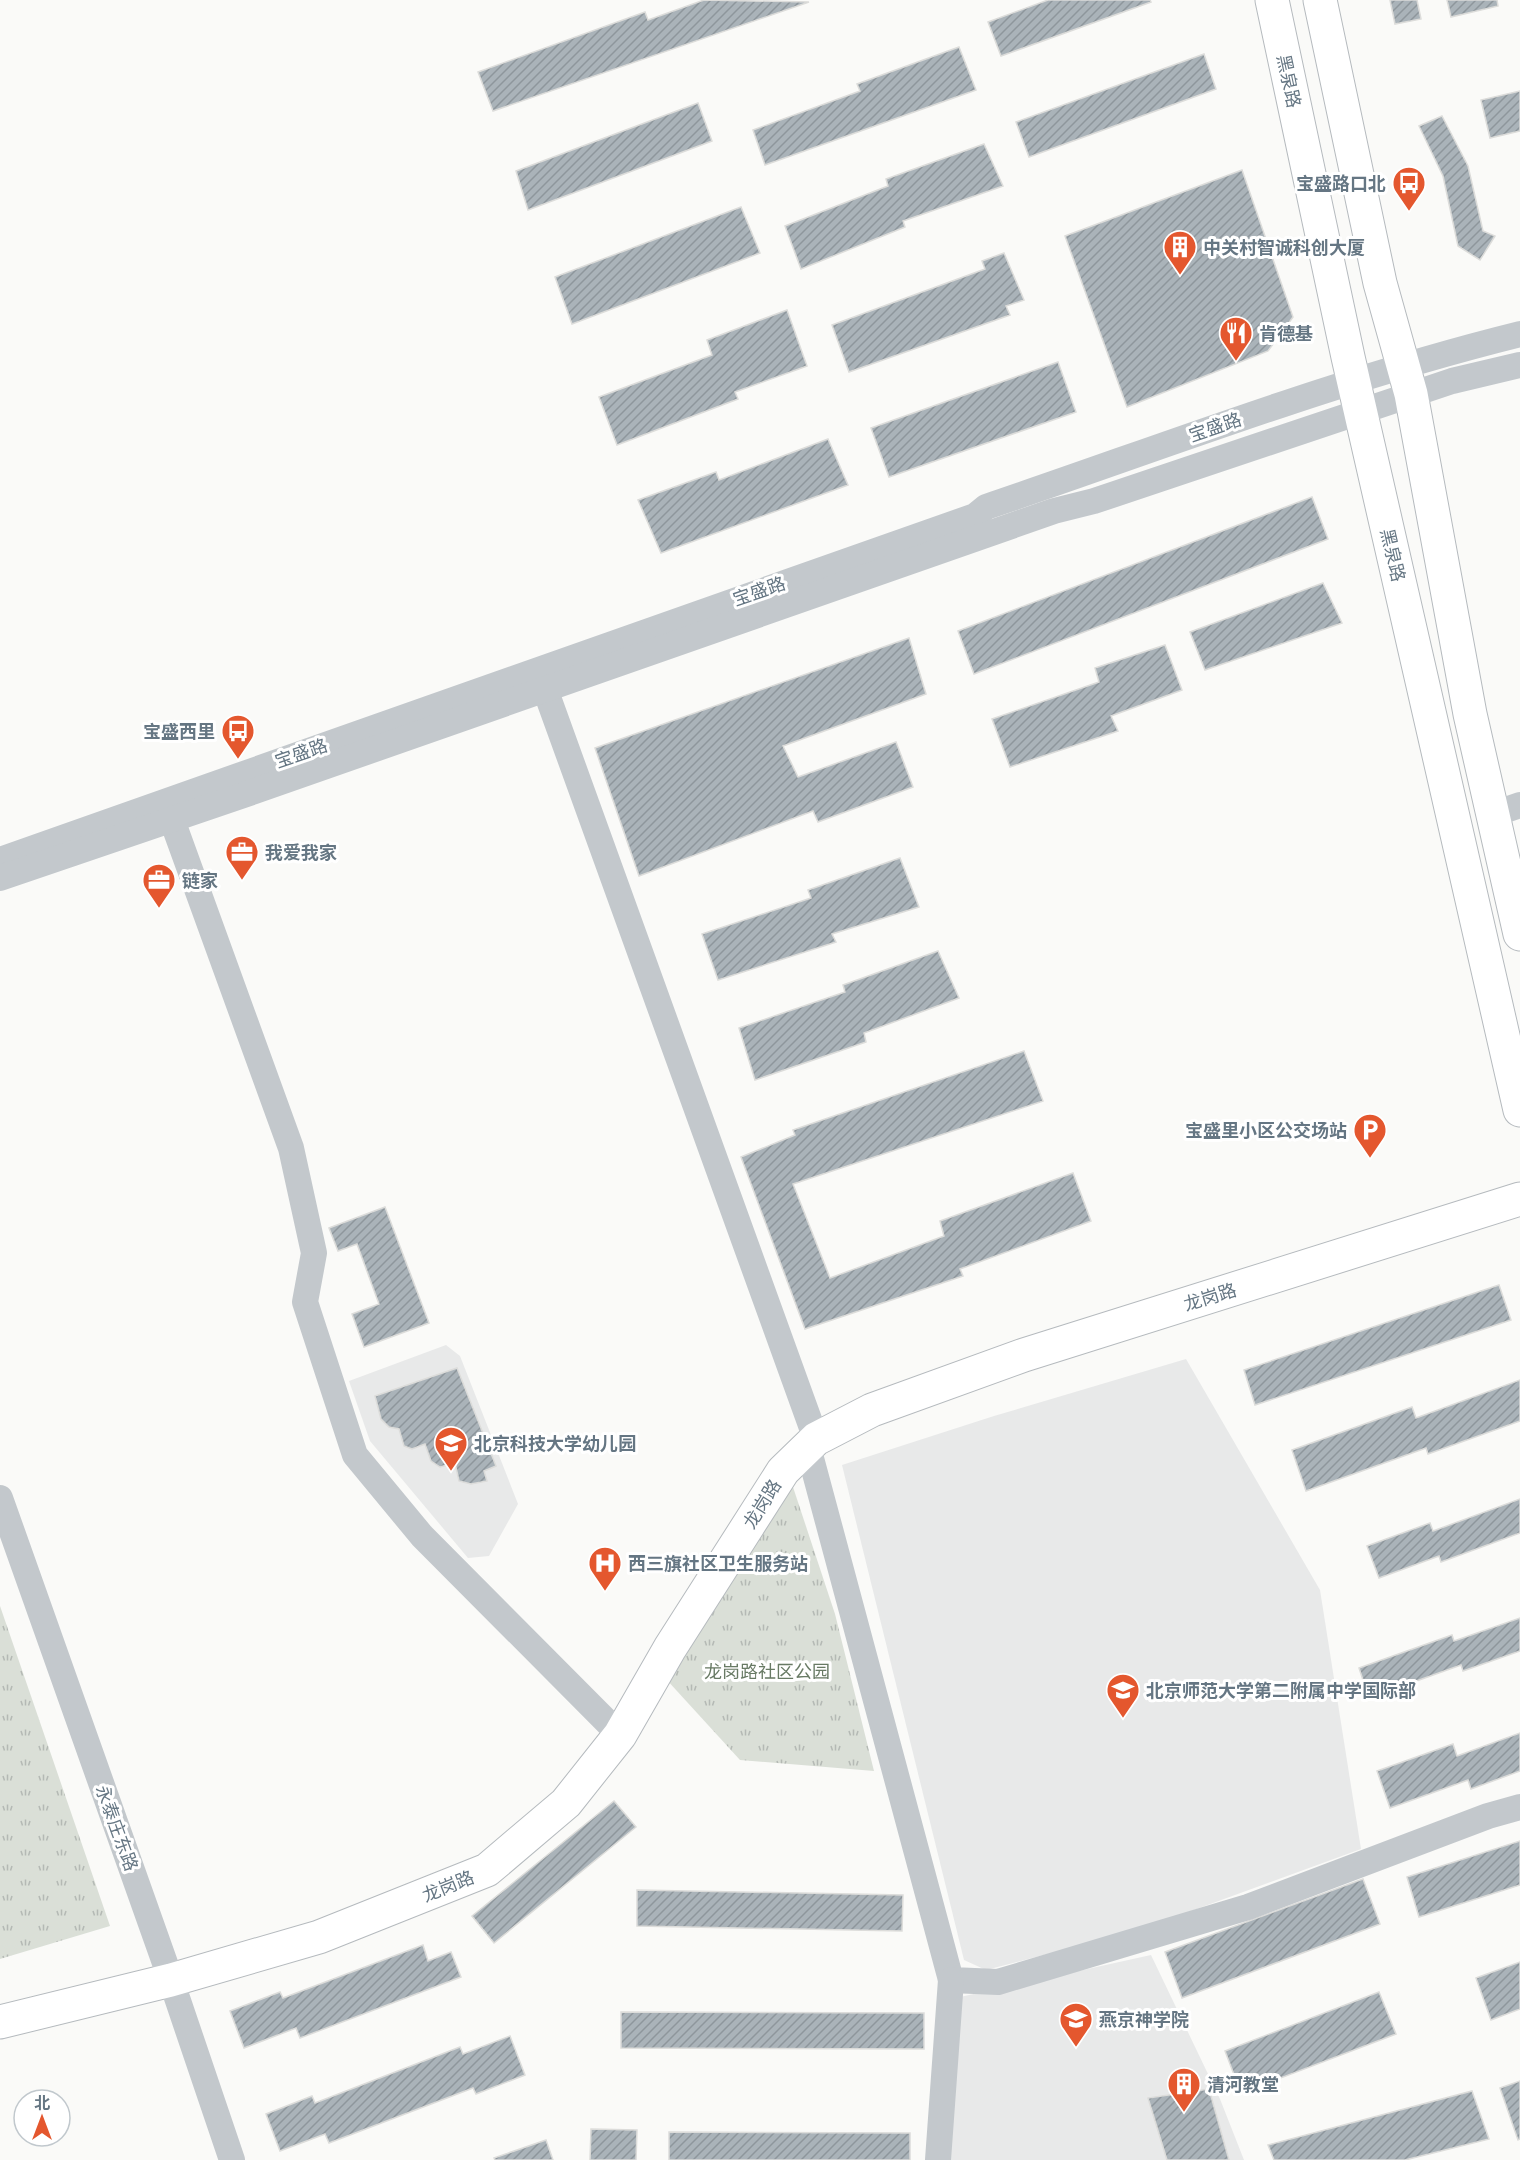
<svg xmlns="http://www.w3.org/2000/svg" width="1520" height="2160" font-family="'Space Grotesk','Noto Sans SC',sans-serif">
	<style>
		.built { fill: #e8e9e9 }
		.park { fill: url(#park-tufts) }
		.building { fill: url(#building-hatch); stroke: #dcdcda; stroke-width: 1.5 }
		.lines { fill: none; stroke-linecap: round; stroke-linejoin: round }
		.major-casing { stroke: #b5babe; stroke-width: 35 }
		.minor { stroke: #c3c8cc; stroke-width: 26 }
		.major { stroke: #fff; stroke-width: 33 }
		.labels { text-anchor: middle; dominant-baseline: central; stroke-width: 6; stroke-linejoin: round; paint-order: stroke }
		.street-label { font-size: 18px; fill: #657683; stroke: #fff }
		.poi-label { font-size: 18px; font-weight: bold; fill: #657683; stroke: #fff; text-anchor: start }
		.park-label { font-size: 18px; fill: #687a64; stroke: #fff }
	</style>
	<defs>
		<pattern id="park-tufts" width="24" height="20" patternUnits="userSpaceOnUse" patternTransform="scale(1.5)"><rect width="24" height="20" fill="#dadfd7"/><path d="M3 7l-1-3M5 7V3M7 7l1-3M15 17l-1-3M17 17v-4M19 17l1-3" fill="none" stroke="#b4b9b4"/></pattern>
		<pattern id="building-hatch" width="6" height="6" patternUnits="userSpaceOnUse" patternTransform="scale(1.5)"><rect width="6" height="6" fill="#aab3b9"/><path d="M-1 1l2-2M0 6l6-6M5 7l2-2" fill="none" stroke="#8e969c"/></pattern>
	</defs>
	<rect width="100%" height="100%" fill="#fafaf8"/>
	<g class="built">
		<path d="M446,1345L460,1356L518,1504L489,1556L468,1558L370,1441L349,1381Z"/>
		<path d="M1186,1359L1320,1590L1361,1849L1139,1930L986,1970L964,1960L842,1465L994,1416Z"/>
		<path d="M1151,1955L1220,2099L1244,2160H949L960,1997Z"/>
	</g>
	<g class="park">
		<path d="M792,1484L835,1614L874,1771L740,1760L666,1679Z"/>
		<path d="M0,1606L110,1926L0,1959Z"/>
	</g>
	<g class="building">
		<path d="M704,0L809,2L493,111L478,72L645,12L648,20Z"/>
		<path d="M1048,0H1150L1151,2L1001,56L988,22Z"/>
		<path d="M1390,0H1417L1421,19L1395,24Z"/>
		<path d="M1447,0H1497L1498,6L1451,17Z"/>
		<path d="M959,47L976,90L765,165L753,130L860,91L857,84Z"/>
		<path d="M1204,54L1216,89L1029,157L1016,122Z"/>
		<path d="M1520,91V131L1490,138L1481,100Z"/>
		<path d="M698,103L712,141L528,210L516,171Z"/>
		<path d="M1442,116L1468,166L1483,231L1495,236L1480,260L1458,246L1443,176L1419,126Z"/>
		<path d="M984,144L1003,186L903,221L905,227L801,269L785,226L888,186L886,179Z"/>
		<path d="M1242,170L1293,317L1268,351L1127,407L1065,236Z"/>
		<path d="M741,207L760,253L572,324L555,277Z"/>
		<path d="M1004,253L1024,300L1006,306L1010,315L849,372L832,325L985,269L982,261Z"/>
		<path d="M787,310L807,366L735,392L738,399L617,445L599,397L712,355L707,340Z"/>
		<path d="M1058,362L1076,412L889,477L871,428Z"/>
		<path d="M828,439L848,485L661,553L638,500L716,472L719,480Z"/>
		<path d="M1312,497L1328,539L974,674L958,631Z"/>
		<path d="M1323,583L1342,623L1205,670L1190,632Z"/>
		<path d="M909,638L926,694L783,746L798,777L896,742L913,787L818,822L813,811L639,876L595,748Z"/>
		<path d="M1165,645L1182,690L1111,716L1118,731L1010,767L992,719L1099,682L1095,668Z"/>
		<path d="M900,858L919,907L832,934L836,942L718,980L702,934L811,898L808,890Z"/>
		<path d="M938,951L959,998L864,1033L866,1042L755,1080L739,1028L845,992L843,985Z"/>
		<path d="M1024,1051L1043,1101L793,1184L830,1278L944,1236L940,1221L1073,1173L1091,1221L960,1269L963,1276L805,1329L741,1157L795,1135L793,1130Z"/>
		<path d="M385,1207L429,1323L364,1347L352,1314L379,1304L357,1244L338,1251L329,1228Z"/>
		<path d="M1499,1285L1511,1320L1255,1405L1244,1370Z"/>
		<path d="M457,1368L496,1466L484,1471L487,1481L471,1484L459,1481L455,1463L440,1467L431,1461L425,1444L412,1449L404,1446L399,1429L389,1427L381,1419L375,1396Z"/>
		<path d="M1520,1380V1421L1428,1454L1426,1448L1306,1491L1292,1450L1412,1407L1416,1418Z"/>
		<path d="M1520,1499V1533L1441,1562L1439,1556L1379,1578L1367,1546L1430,1523L1433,1531Z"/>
		<path d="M1520,1618V1651L1463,1671L1461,1665L1369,1698L1359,1668L1452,1635L1454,1641Z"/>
		<path d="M1520,1733V1771L1471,1789L1468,1780L1390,1808L1377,1771L1453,1744L1457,1756Z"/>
		<path d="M614,1801L636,1827L494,1943L472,1916Z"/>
		<path d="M1520,1841V1885L1419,1917L1407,1877Z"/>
		<path d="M1363,1879L1380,1924L1182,1998L1165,1952Z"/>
		<path d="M637,1890L903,1895L902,1931L637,1926Z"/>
		<path d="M423,1945L428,1961L451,1952L461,1977L300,2038L296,2028L244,2048L230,2011L280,1992L283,1998Z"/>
		<path d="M1520,1962V2009L1491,2020L1476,1978Z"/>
		<path d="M1379,1992L1396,2034L1241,2093L1225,2051Z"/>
		<path d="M621,2012L924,2013V2049L621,2048Z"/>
		<path d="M510,2036L525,2075L476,2094L473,2088L329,2143L325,2134L280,2151L266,2114L312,2096L315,2103L460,2047L463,2054Z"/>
		<path d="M1520,2081V2139L1518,2140L1500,2088Z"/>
		<path d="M1209,2089L1229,2160H1167L1148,2098Z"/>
		<path d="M1472,2091L1489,2139L1405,2160H1274L1268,2145Z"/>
		<path d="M591,2129L637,2130L636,2160H590Z"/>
		<path d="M669,2132L910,2133V2160H669Z"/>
		<path d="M546,2140L553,2160H495L494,2158Z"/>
	</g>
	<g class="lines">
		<g class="major-casing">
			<g id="major">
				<path d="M1272,0L1348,357L1520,1110"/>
				<path d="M1320,0L1380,283L1411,394L1470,714L1520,934"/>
				<path d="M0,2022L171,1980L319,1937L487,1870L566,1803L620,1735L670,1648L783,1471L816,1439L872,1410L1024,1355L1520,1199"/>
			</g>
		</g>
		<g class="minor">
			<path d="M545,689L816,1439"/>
			<path d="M1494,814L1520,805"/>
			<path d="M172,820L291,1148L314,1253L305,1302L355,1455L422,1536L620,1735"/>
			<path d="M0,860L975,516L986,507C1163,447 1338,379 1520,334"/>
			<path d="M0,878L255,791L1054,511L1094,501L1452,381L1520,365"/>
			<path d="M808,1447L951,1980L998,1982L1248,1907L1488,1816L1520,1807"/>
			<path d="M0,1498L171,1980L232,2160"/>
			<path d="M938,2160L951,1980"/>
		</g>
		<use href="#major" class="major"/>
	</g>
	<defs>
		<g id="bus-pin" transform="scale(1.725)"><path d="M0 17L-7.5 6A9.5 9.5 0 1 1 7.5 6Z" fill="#e4572e" stroke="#fff"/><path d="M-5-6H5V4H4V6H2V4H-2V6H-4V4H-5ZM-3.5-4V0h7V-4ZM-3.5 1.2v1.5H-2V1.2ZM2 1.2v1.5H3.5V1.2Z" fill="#fff"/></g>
		<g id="building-pin" transform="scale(1.725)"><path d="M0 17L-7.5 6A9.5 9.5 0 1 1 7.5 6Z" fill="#e4572e" stroke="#fff"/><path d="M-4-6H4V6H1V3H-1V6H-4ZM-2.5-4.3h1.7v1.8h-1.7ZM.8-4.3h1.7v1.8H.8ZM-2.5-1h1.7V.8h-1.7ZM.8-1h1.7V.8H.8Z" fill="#fff"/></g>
		<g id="restaurant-pin" transform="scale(1.725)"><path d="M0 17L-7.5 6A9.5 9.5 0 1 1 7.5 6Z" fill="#e4572e" stroke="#fff"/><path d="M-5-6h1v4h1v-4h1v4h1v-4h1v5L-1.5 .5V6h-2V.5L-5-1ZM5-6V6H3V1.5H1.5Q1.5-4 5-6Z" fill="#fff"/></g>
		<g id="office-pin" transform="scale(1.725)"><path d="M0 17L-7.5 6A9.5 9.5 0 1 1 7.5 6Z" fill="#e4572e" stroke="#fff"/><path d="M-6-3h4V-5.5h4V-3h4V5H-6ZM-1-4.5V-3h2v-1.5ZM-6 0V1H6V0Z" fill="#fff"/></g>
		<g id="parking-pin" transform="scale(1.725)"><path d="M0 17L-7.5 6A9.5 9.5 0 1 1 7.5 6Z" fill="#e4572e" stroke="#fff"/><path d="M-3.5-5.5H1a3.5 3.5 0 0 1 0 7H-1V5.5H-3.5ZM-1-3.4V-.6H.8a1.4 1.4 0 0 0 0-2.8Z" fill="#fff"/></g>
		<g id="school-pin" transform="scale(1.725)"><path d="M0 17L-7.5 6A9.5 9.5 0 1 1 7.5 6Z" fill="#e4572e" stroke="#fff"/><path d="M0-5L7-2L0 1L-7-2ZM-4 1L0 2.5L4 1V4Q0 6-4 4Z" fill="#fff"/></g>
		<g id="hospital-pin" transform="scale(1.725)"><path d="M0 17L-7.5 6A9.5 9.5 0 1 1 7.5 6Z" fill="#e4572e" stroke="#fff"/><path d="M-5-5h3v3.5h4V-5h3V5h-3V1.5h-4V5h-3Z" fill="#fff"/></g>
	</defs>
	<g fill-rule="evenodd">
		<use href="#bus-pin" x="1409" y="183"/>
		<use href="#building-pin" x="1180" y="247"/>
		<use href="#restaurant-pin" x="1236" y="333"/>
		<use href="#bus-pin" x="238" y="731"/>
		<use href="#office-pin" x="242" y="852"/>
		<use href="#office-pin" x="159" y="880"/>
		<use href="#parking-pin" x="1370" y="1130"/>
		<use href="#school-pin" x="451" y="1443"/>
		<use href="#hospital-pin" x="605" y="1563"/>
		<use href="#school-pin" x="1123" y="1690"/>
		<use href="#school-pin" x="1076" y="2019"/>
		<use href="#building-pin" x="1184" y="2084"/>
	</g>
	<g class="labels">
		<g class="street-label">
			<text transform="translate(1289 81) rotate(78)">黑泉路</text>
			<text transform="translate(1215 427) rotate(-19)">宝盛路</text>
			<text transform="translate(1393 555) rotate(77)">黑泉路</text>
			<text transform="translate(759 591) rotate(-19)">宝盛路</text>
			<text transform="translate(301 753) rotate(-19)">宝盛路</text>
			<text transform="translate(1210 1297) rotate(-17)">龙岗路</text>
			<text transform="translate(762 1504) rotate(-58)">龙岗路</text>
			<text transform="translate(117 1828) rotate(70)">永泰庄东路</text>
			<text transform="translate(448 1886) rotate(-22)">龙岗路</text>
		</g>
		<g class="poi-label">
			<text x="1386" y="183" text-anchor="end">宝盛路口北</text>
			<text x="1203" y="247">中关村智诚科创大厦</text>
			<text x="1259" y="333">肯德基</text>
			<text x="215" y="731" text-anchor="end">宝盛西里</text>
			<text x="265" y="852">我爱我家</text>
			<text x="182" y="880">链家</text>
			<text x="1347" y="1130" text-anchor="end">宝盛里小区公交场站</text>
			<text x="474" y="1443">北京科技大学幼儿园</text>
			<text x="628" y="1563">西三旗社区卫生服务站</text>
			<text x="1146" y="1690">北京师范大学第二附属中学国际部</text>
			<text x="1099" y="2019">燕京神学院</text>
			<text x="1207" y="2084">清河教堂</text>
		</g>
		<g class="park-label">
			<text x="767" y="1671">龙岗路社区公园</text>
		</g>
	</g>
	<g transform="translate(42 2118)"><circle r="28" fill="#ffffff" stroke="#c1c8cd" stroke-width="1.5"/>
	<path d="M0-4.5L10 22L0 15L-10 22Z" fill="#e4572e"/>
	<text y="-9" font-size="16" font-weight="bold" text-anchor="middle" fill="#657683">北</text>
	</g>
</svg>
